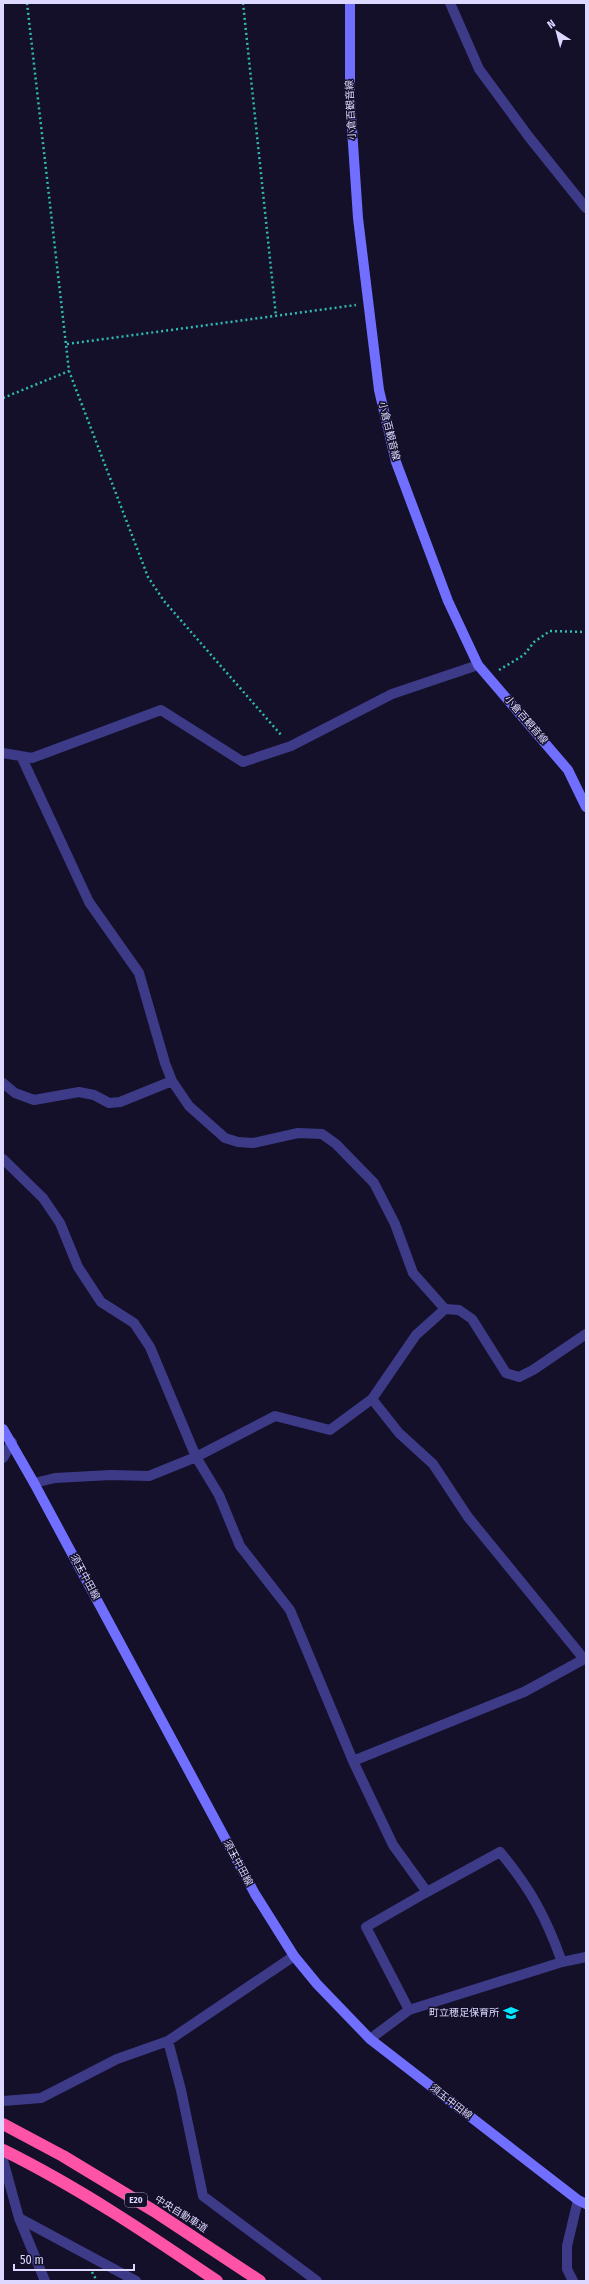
<svg xmlns="http://www.w3.org/2000/svg" width="589" height="2284" font-family="'Fira Sans Condensed','Noto Sans JP',sans-serif">
  <style>
    .lines { fill: none; stroke-linecap: round; stroke-linejoin: round }
    .path { stroke: #30bbb1; stroke-width: 2.5; stroke-dasharray: 2 3; stroke-linecap: butt }
    .minor { stroke: #3d3b88; stroke-width: 10 }
    .secondary { stroke: #716fff; stroke-width: 10 }
    .motorway { stroke: #ff53a7; stroke-width: 12 }
    .labels { text-anchor: middle; dominant-baseline: central; stroke-width: 3; stroke-linejoin: round; paint-order: stroke }
    .shield { fill: #141029; stroke: #a09cbf; stroke-width: 1 }
    .shield-label { font-size: 9px; font-weight: bold; fill: #dcd8ff }
    .street-label { font-size: 10px; fill: #dcd8ff; stroke: #141029 }
    .poi-label { font-size: 10px; fill: #dcd8ff; stroke: #141029; text-anchor: end }
  </style>
  <rect width="100%" height="100%" fill="#141029"/>
  <g class="lines">
    <path class="path" d="M27 3 69 371 148 577 164 601 282 736
      M243 3 276 316
      M67 344 356 305
      M3 398 69 371
      M499 670 524 655 534 642 550 631 586 632
      M92 2272 97 2281"/>
    <path class="minor" d="M450 3 479 69 529 137 586 208
      M3 753 32 758 161 710 243 762 291 746 392 694 478 665
      M21 756 89 902 139 973 165 1063 172 1081 189 1106 225 1138 238 1142 253 1143 298 1133 322 1134 336 1144 374 1183 395 1224 413 1273 445 1309 459 1310 472 1319 506 1373 519 1377 533 1370 586 1334
      M3 1083 15 1093 34 1100 79 1092 94 1095 109 1103 120 1102 172 1081
      M3 1159 43 1198 60 1223 78 1267 101 1302 134 1323 150 1347 196 1457 219 1495 240 1546 290 1610 353 1761 393 1845 427 1892 366 1927 409 2010
      M372 1399 399 1433 433 1464 468 1517 584 1659
      M3 1458 12 1442
      M34 1483 55 1478 111 1475 149 1476 196 1457 275 1416 330 1430 372 1399 416 1335 445 1309
      M353 1761 524 1692 586 1658
      M427 1892 500 1852C530 1888 546 1917 562 1962
      M370 2039 409 2010 562 1962 586 1957
      M168 2041 181 2090 203 2196 317 2281
      M3 2101 41 2098 117 2059 168 2041 294 1956
      M3 2160 19 2218 45 2281
      M19 2218 136 2281
      M573 2281 567 2269V2246L578 2200"/>
    <path class="secondary" d="M350 3V99L358 218 379 390 396 462 448 601 478 665 568 770 586 807
      M3 1429 34 1483 255 1894 294 1956 317 1984 370 2039 578 2200 586 2204"/>
    <path class="motorway" d="M3 2124 63 2156 154 2211 260 2281
      M3 2150C78 2187 148 2234 217 2281"/>
  </g>
  <defs>
    <g id="school-bare" transform="scale(1.2)"><path d="M0-5L7-2L0 1L-7-2ZM-4 1L0 2.5L4 1V4Q0 6-4 4Z" fill="#04e8ff" stroke="#141029" stroke-width="2.5" paint-order="stroke"/></g>
  </defs>
  <g fill-rule="evenodd">
    <use href="#school-bare" x="511" y="2013"/>
  </g>
  <g class="labels">
    <rect class="shield" x="125" y="2193" width="22" height="14" rx="3"/>
    <g class="shield-label">
      <text x="136" y="2200">E20</text>
    </g>
    <g class="street-label">
      <text transform="translate(351 110) rotate(-93)">小倉百観音線</text>
      <text transform="translate(389 431) rotate(76)">小倉百観音線</text>
      <text transform="translate(526 720) rotate(49)">小倉百観音線</text>
      <text transform="translate(85 1577) rotate(62)">須玉中田線</text>
      <text transform="translate(238 1863) rotate(62)">須玉中田線</text>
      <text transform="translate(451 2102) rotate(38)">須玉中田線</text>
      <text transform="translate(181 2214) rotate(32)">中央自動車道</text>
    </g>
    <g class="poi-label">
      <text x="499" y="2013">町立穂足保育所</text>
    </g>
  </g>
  <rect width="589" height="2284" fill="none" stroke="#dcd8ff" stroke-width="8"/>
  <g transform="translate(557 32) rotate(324)" stroke="#141029" stroke-width="3" paint-order="stroke">
  <path d="M0-3L7 15L0 10L-7 15Z" fill="#dcd8ff"/>
  <text y="-6" font-size="11" font-weight="bold" text-anchor="middle" fill="#dcd8ff">N</text>
  </g>
  <path d="M14 2264v6h120v-6" fill="none" stroke="#dcd8ff" stroke-width="2"/>
  <text x="20" y="2264" font-size="12" fill="#dcd8ff" stroke="#141029" stroke-width="3" paint-order="stroke">50 m</text>
</svg>
